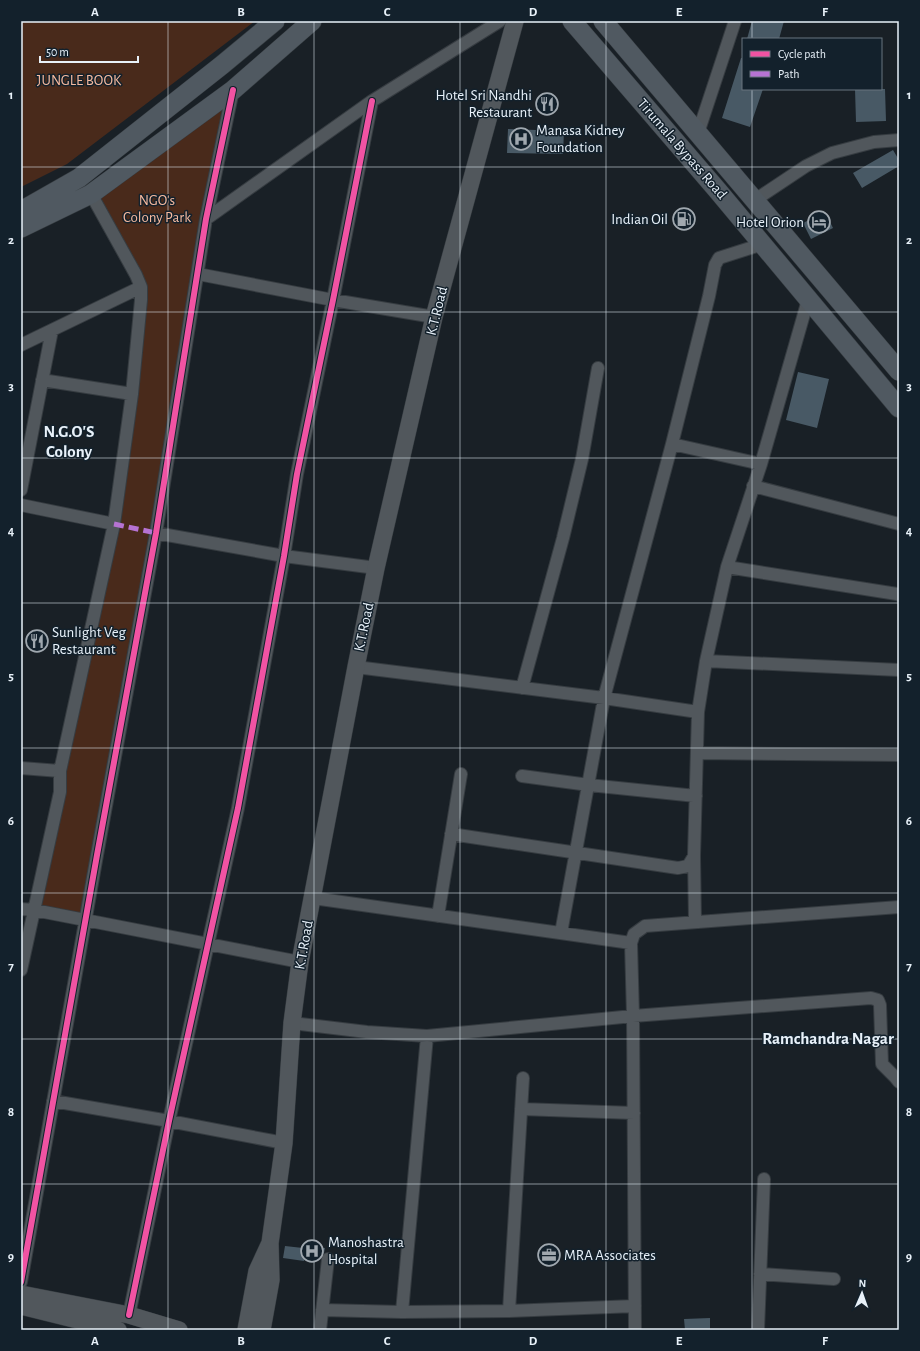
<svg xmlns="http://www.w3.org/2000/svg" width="920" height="1351" font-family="'Alegreya Sans',sans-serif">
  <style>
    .green { fill: #492a1b }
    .building { fill: #485965 }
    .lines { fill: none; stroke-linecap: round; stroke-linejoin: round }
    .street-casing { stroke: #363c41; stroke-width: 14 }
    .secondary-casing { stroke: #363c41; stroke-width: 18 }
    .primary-casing { stroke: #363c41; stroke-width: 20 }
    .street { stroke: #51575c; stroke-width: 12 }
    .secondary { stroke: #51575c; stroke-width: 17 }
    .primary { stroke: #505961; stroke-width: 19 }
    .quiet { stroke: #b673d3; stroke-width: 5; stroke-dasharray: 10 5; stroke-linecap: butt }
    .cycleway-casing { stroke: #13212c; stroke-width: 8 }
    .cycleway { stroke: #f153a3; stroke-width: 6 }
    .grid { fill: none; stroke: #e8f1f9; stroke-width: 1; stroke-opacity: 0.55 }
    .labels { text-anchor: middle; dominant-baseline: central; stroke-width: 3; stroke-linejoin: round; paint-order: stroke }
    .park-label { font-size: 15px; fill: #f7ba9f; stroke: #13212c }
    .poi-label { font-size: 15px; fill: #e8f1f9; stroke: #13212c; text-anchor: start }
    .street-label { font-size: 15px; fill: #e8f1f9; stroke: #13212c }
    .quarter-label { font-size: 17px; font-weight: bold; fill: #e8f1f9; stroke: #13212c }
    .neatline { fill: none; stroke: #e8f1f9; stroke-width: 1.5 }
    .grid-label { font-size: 13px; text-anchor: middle; font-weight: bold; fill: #e8f1f9 }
  </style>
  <rect width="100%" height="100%" fill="#192026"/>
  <path class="green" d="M21 21H255L67 164 21 187Z
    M233 90 85 920 32 910 121 514 141 287 91 194Z"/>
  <path class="building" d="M752 21H784L779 39H747Z
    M741 58H743V89H763L750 127 722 118Z
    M855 89H885L886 121 856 122Z
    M508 129 564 131 563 154 507 153Z
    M893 150 899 160V166L862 188 853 173Z
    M825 212 833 228 811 239 803 223Z
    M798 372 829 379 817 428 786 420Z
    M285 1246 303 1248 304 1246 325 1248 324 1253 320 1259 305 1257 304 1261 283 1258Z
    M710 1318V1330H685L684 1319Z"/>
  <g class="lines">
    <g class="street-casing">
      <path id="street" d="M698 133 735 21
        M755 200 806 166 832 153 874 142 899 140
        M206 219 372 101 500 21
        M198 274 333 300 434 317
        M21 345 141 287
        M42 380 132 394
        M672 444 761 464 727 567 706 661
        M761 464 808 300
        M753 486 899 524
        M21 490 52 330
        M21 505 114 524
        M156 533 284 556 376 568
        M727 567 897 594 899 595
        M356 667 604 698 698 712
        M522 688 563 538 582 459 598 368
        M697 753 899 755
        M21 768 60 771V792L21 970
        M60 771 114 524 132 394 141 300V287L136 275 91 194
        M522 776 589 785 696 796
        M451 834 678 868 688 866 694 856 698 712 706 661 899 670
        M694 856 695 922
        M313 898 631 943
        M21 909 34 910 300 962
        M438 916 461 774
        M561 933 604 698 672 444 709 296 715 265 719 258 763 244
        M292 1023 367 1032 427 1036 633 1016 871 998 878 1000 880 1005 882 1064 895 1077 899 1082
        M427 1036 402 1312 509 1311 635 1306
        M53 1101 169 1121 284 1143
        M521 1109 634 1113
        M760 1274 834 1279
        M21 1282 97 855 156 533 206 219 233 90
        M322 1310 402 1312
        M509 1311 523 1078
        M129 1315 169 1121 238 808 284 556 297 474 333 300 372 101
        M320 1330 328 1259
        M635 1330 633 1016 631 943 634 934 645 926 899 907
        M758 1330 764 1179"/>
    </g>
    <g class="secondary-casing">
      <path id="secondary" d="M21 1294 129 1315 179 1330
        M21 1306 118 1330
        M246 1330 257 1271 269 1245
        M262 1330 271 1280 270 1243 284 1143 292 1023 300 962 356 667 376 568 434 317 515 21"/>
    </g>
    <g class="primary-casing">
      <path id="primary" d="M572 21 718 191 899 408
        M603 21 899 371
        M21 211 79 178 222 65 275 21
        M21 228 91 194 233 90 312 21"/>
    </g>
    <use href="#street" class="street"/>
    <use href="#secondary" class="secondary"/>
    <use href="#primary" class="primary"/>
    <path class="quiet" d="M114 524 156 533"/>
    <g class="cycleway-casing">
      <path id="cycleway" d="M21 1282 97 855 156 533 206 219 233 90
        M129 1315 169 1121 238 808 284 556 297 474 333 300 372 101"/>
    </g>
    <use href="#cycleway" class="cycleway"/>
  </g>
  <path class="grid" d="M168 21V1330M314 21V1330M460 21V1330M606 21V1330M752 21V39M752 89V1330M21 167H899M21 312H899M21 458H899M21 603H899M21 748H899M21 893H899M21 1039H899M21 1184H899"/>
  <defs>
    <g id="restaurant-ring" transform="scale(1.15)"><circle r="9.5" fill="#13212c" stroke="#a0a8af" stroke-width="1.5"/><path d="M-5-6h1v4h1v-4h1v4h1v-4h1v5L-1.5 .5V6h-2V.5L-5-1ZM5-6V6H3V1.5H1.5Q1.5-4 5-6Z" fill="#a0a8af"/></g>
    <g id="hospital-ring" transform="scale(1.15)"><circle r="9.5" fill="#13212c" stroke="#a0a8af" stroke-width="1.5"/><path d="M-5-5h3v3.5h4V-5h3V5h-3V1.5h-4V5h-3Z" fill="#a0a8af"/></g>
    <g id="fuel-ring" transform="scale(1.15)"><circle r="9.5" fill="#13212c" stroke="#a0a8af" stroke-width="1.5"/><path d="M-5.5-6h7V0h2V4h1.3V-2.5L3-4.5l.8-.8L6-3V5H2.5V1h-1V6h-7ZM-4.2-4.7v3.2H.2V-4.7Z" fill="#a0a8af"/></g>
    <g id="hotel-ring" transform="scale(1.15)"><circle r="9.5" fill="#13212c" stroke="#a0a8af" stroke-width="1.5"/><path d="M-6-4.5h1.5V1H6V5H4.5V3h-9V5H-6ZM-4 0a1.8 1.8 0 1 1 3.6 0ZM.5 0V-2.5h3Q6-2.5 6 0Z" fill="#a0a8af"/></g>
    <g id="office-ring" transform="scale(1.15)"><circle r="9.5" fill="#13212c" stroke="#a0a8af" stroke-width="1.5"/><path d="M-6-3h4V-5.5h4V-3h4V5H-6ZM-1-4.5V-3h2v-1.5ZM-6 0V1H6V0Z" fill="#a0a8af"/></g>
  </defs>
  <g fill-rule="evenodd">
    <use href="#restaurant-ring" x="547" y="104"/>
    <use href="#hospital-ring" x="521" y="139"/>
    <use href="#fuel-ring" x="684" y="219"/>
    <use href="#hotel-ring" x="819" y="222"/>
    <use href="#restaurant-ring" x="37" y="641"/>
    <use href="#hospital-ring" x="312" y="1251"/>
    <use href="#office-ring" x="549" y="1255"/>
  </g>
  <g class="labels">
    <g class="park-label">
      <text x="79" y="80">JUNGLE BOOK</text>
      <text x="157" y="200">NGO's<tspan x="157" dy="17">Colony Park</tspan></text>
    </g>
    <g class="poi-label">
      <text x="532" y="95" text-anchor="end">Hotel Sri Nandhi<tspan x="532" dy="17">Restaurant</tspan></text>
      <text x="536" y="130">Manasa Kidney<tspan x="536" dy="17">Foundation</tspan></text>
      <text x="668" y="219" text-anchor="end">Indian Oil</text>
      <text x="804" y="222" text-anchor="end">Hotel Orion</text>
      <text x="52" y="632">Sunlight Veg<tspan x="52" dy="17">Restaurant</tspan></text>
      <text x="328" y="1242">Manoshastra<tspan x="328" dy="17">Hospital</tspan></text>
      <text x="564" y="1255">MRA Associates</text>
    </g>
    <g class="street-label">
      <text transform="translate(682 149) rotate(49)">Tirumala Bypass Road</text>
      <text transform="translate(437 311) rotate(-76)">K.T.Road</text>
      <text transform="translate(364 627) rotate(-78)">K.T.Road</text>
      <text transform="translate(304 945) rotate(-80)">K.T.Road</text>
    </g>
    <g class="quarter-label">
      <text x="69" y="431">N.G.O'S<tspan x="69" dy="20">Colony</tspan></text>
      <text x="828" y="1038">Ramchandra Nagar</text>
    </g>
  </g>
  <rect width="920" height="1351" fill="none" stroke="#13212c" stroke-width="44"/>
  <rect x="742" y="38" width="140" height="52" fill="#13212c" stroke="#68747e"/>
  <rect x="750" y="51" width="20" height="6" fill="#f153a3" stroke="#68747e"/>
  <text x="778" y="58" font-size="12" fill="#e8f1f9">Cycle path</text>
  <rect x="750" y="71" width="20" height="6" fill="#b673d3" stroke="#68747e"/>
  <text x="778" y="78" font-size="12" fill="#e8f1f9">Path</text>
  <g transform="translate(862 1293) rotate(2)" stroke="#13212c" stroke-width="3" paint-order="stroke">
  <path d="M0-3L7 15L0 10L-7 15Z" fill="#e8f1f9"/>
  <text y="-6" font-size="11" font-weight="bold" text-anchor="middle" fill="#e8f1f9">N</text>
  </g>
  <path d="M40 56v6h98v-6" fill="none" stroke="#e8f1f9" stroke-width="2"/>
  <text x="46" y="56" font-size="12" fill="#e8f1f9" stroke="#13212c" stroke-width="3" paint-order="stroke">50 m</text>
  <rect x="22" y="22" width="876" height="1307" class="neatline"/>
  <g class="grid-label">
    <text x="95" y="16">A</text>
    <text x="241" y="16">B</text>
    <text x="387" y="16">C</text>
    <text x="533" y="16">D</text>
    <text x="679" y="16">E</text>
    <text x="825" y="16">F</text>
    <text x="11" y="99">1</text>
    <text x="909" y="99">1</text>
    <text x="11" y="244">2</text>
    <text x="909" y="244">2</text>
    <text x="11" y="390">3</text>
    <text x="909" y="390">3</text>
    <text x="11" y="535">4</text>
    <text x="909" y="535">4</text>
    <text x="11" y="680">5</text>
    <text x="909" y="680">5</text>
    <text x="11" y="825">6</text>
    <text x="909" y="825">6</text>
    <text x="11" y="970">7</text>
    <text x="909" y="970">7</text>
    <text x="11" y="1116">8</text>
    <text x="909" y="1116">8</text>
    <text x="11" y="1261">9</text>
    <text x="909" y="1261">9</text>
    <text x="95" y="1345">A</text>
    <text x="241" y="1345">B</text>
    <text x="387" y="1345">C</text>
    <text x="533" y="1345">D</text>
    <text x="679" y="1345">E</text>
    <text x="825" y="1345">F</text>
  </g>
</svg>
